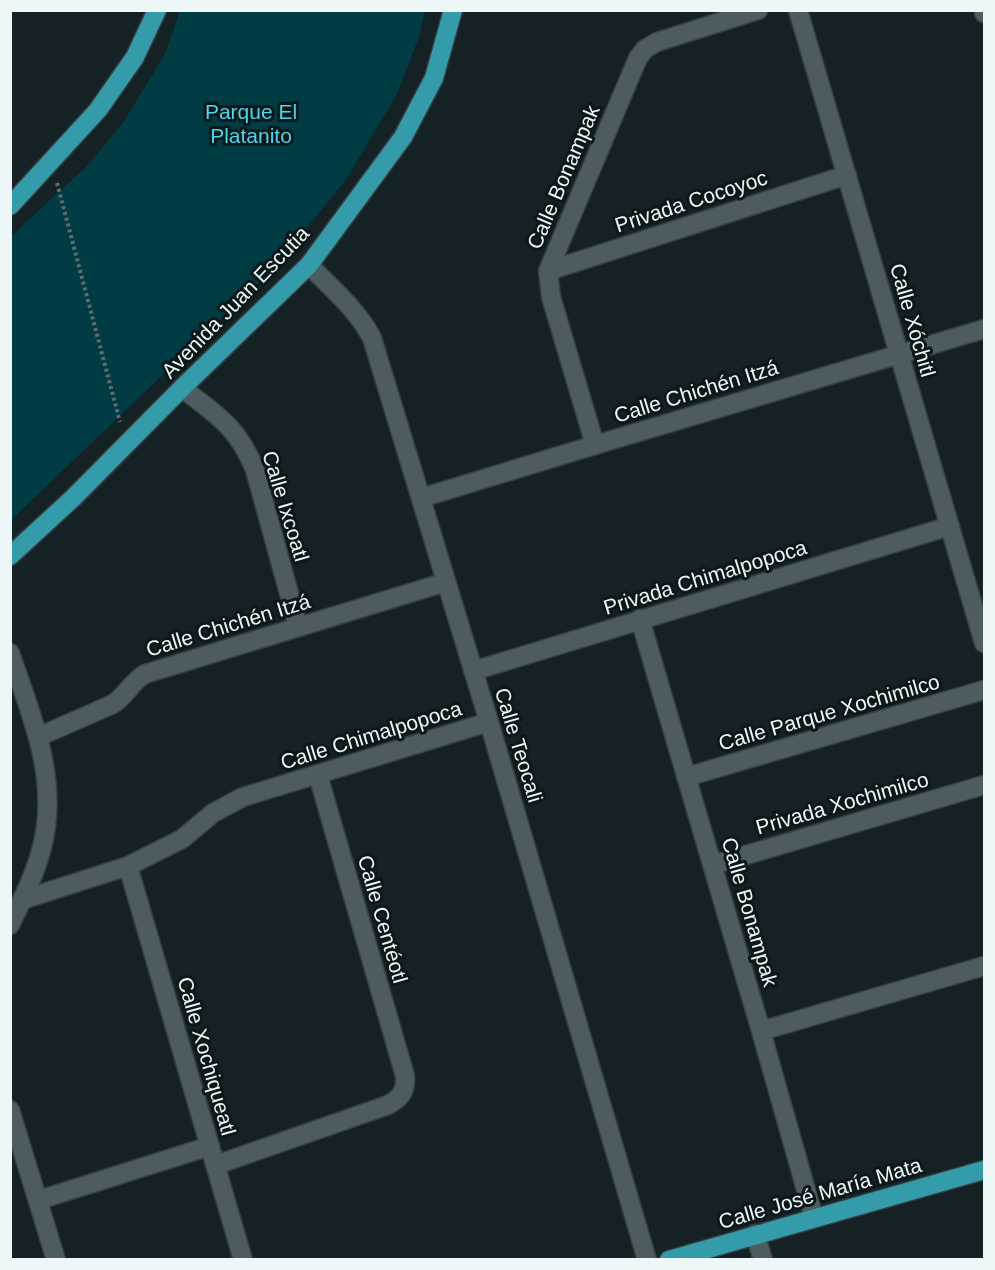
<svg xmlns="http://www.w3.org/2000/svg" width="995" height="1270" font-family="Helvetica,sans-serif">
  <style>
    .green { fill: #013c45 }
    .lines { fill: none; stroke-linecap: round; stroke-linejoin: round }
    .minor-casing { stroke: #363f41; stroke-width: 21 }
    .major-casing { stroke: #363f41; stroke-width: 21 }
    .path { stroke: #5f6c6e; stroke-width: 4; stroke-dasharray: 3 3; stroke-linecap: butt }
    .minor { stroke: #4d5c5f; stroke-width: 18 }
    .major { stroke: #349bab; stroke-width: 18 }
    .labels { text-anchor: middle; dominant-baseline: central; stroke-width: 6; stroke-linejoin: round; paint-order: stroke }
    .park-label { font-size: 21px; fill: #4ed4ec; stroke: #0b191b }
    .street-label { font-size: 21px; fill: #edf7f8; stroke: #0b191b }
  </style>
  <rect width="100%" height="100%" fill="#142225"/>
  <path class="green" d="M180 11H425L419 37 396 96 345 181 270 272 11 520V236L86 167 123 123 166 52Z"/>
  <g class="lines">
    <g class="minor-casing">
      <path id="minor" d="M798 10 984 643
        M984 10V13
        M309 265C331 288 357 309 372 338L489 722 647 1260
        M548 271 847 175
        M182 388C217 415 238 427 255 470L298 626
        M595 445 551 297 548 271 638 58 645 49 657 42 758 10
        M421 498 595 445 984 329
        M640 619 761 1031 814 1218
        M10 653C29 709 54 766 46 826 42 861 25 894 10 925
        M473 671 950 526
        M38 737 113 704C126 696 131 682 145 674L446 582
        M686 777 984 690
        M712 865 984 785
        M128 866 243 1260
        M22 900 128 866 182 839 213 813 243 797 489 722
        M761 1031 984 966
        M10 1110 56 1260
        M216 1165 388 1105C401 1098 406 1091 405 1076L318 775
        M39 1200 210 1146
        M755 1234 763 1260"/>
    </g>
    <g class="major-casing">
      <path id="major" d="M10 206 98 110 135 57 157 10
        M10 556 73 498 182 388 309 265 403 137 434 78 453 10
        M669 1260 984 1170"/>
    </g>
    <path class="path" d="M57 183 120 422"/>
    <use href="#minor" class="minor"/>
    <use href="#major" class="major"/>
  </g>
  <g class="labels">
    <g class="park-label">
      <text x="251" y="111">Parque El<tspan x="251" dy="24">Platanito</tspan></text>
    </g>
    <g class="street-label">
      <text transform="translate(563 177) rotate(-67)">Calle Bonampak</text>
      <text transform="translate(691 201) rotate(-18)">Privada Cocoyoc</text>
      <text transform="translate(235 302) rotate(-46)">Avenida Juan Escutia</text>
      <text transform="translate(913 320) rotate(74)">Calle Xóchitl</text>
      <text transform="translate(696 391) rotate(-17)">Calle Chichén Itzá</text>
      <text transform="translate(286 506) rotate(73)">Calle Ixcoatl</text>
      <text transform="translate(705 577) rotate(-17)">Privada Chimalpopoca</text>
      <text transform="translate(228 625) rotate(-17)">Calle Chichén Itzá</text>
      <text transform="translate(829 712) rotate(-16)">Calle Parque Xochimilco</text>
      <text transform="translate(371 735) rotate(-17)">Calle Chimalpopoca</text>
      <text transform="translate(519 745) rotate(73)">Calle Teocali</text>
      <text transform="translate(842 803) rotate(-16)">Privada Xochimilco</text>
      <text transform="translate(750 912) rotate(74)">Calle Bonampak</text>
      <text transform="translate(383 919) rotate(74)">Calle Centéotl</text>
      <text transform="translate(207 1056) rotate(74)">Calle Xochiqueatl</text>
      <text transform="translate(820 1193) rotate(-16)">Calle José María Mata</text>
    </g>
  </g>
  <rect width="995" height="1270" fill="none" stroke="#edf7f8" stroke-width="24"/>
</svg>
